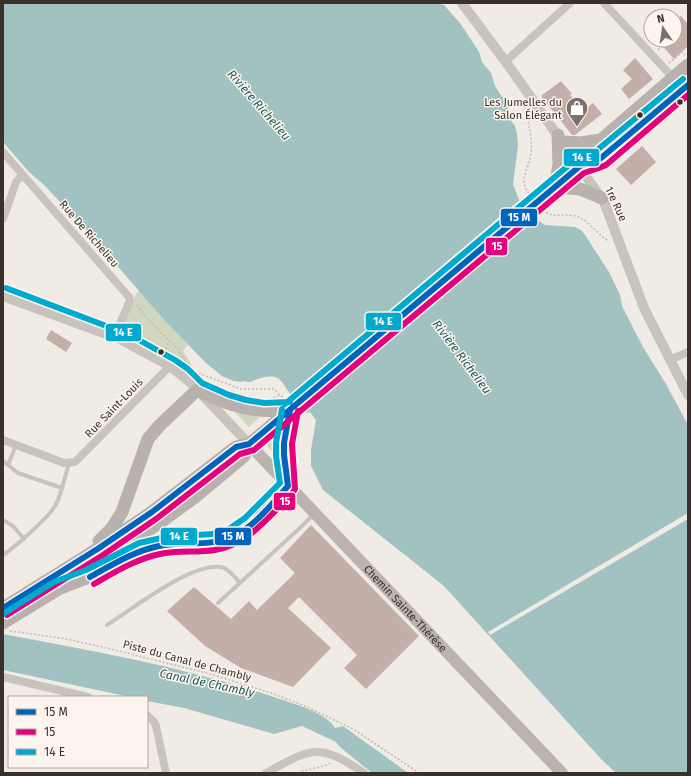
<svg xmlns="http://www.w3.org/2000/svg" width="691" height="776" font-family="'Fira Sans',sans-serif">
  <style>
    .green { fill: #d1d6bf }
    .water { fill: #a1c2c1 }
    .pier { fill: #f0ebe5 }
    .building { fill: #c3afa7 }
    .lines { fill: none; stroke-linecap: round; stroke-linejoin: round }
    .path { stroke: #c2bbb6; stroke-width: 1.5; stroke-dasharray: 2 2; stroke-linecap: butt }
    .service { stroke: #c9c3be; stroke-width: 4 }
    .minor { stroke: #c9c3be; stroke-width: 8 }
    .tertiary { stroke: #c9c3be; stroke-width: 10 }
    .secondary { stroke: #bab3ae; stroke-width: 12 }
    .primary { stroke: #b8b1ad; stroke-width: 13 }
    .primary-bridge { stroke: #b8b1ad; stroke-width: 13 }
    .bus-1-casing { stroke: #fbf5ee; stroke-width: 9 }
    .bus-2-casing { stroke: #fbf5ee; stroke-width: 9 }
    .bus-3-casing { stroke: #fbf5ee; stroke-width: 9 }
    .bus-1 { stroke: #0065bd; stroke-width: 6 }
    .bus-2 { stroke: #e5007d; stroke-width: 6 }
    .bus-3 { stroke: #00a9ce; stroke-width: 6 }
    .bus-dot { fill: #3b302b; stroke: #fbf5ee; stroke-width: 1.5 }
    .labels { text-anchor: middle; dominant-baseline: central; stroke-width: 3; stroke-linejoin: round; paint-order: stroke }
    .poi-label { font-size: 11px; fill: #3b302b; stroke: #fbf5ee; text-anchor: end }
    .street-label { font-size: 11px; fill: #3b302b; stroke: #fbf5ee }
    .water-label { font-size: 12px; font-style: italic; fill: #1f5a5e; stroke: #fbf5ee }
    .line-badge { stroke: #fbf5ee; stroke-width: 1.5 }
    .badge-label { font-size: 11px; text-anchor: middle; font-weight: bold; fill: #fff }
  </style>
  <rect width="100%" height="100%" fill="#f0ebe5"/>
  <path class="green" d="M139 290 166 322 188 345 183 351 193 367 191 372 165 355 123 333 122 327 134 301V297Z
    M233 410 260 417 249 427Z
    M280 432V460L266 445Z"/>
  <path class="water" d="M3 3H436L444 5 460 23 479 52 482 62 491 73 495 86 502 97 508 102 509 107 507 109 509 118 515 126 517 134 518 146 513 184 519 200 534 217 545 225 575 227 581 230 585 235 609 272 620 295 622 306 643 347 666 384 688 425V773H616L602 760 444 586 323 490 311 466V450L316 420 310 412 306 413C300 407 295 401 290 394 281 381 280 373 261 378 254 379 252 384 244 381L241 382 234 381 222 376 206 363 166 322 80 223 44 185 29 172 3 142Z
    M3 634C95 651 188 668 277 698 294 704 326 712 335 728L343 726 408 773H372L340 747 336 742 302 726 274 734 184 708 147 701V697H130L3 670Z"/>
  <path class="pier" d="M521 199 535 215 302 412 287 393 289 395Z
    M688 513V519L490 635 488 632Z"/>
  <path class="building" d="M681 16 688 24V46L674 59 657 40H675V21Z
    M635 58 653 79 629 99 621 89 632 79 623 70Z
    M561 81 572 94 570 95 584 110 593 103 602 114 575 135H572L541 96Z
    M642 146 656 162 631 185 616 169Z
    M51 330 72 343 66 352 46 339Z
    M311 525 419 636 366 689 344 668 357 655 299 597 288 608 331 648 293 687 241 668 205 646 167 611 194 587 231 619 249 601 257 610 295 573 280 558Z"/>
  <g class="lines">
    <path class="path" d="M652 44 657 40
      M658 50 662 46
      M669 63 682 52 685 55
      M526 106C527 122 533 137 531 153 529 171 517 179 530 195
      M543 210C552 219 564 213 576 216 590 221 597 234 608 241
      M137 305 150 322 178 349 188 367 206 382
      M165 353 166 347 170 341
      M195 372 241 389H274L285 400
      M271 400V399L280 395
      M10 631 61 638 107 648 214 675 271 693 305 706 353 729 419 773
      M298 773C308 768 320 769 330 763"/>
    <path class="service" d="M16 445 8 465 18 473 62 488 69 463
      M3 461 8 465
      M3 520 13 526 24 539
      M3 555C14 548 22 540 32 531 48 515 56 511 62 488
      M218 603 302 526 314 514
      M107 625C131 610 197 558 224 568 230 571 236 578 240 583"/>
    <path class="minor" d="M604 3 688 94
      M506 61 570 3
      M3 152 129 297 130 301 114 337
      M3 219 16 182 22 175
      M670 360 688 352
      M3 440 64 463 75 462 170 366
      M3 677 88 697
      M147 715 154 722 156 726 166 773
      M266 773C312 748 318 742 364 773"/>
    <path class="tertiary" d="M462 3 511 69 604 202 644 308 688 395
      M3 296 120 339 170 366 192 384 249 444"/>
    <path class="secondary" id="s1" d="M249 444 562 773"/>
    <path class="primary" d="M562 142 581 143 600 140
      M580 166 586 153 688 65
      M555 187 559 164 558 135
      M555 187 580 189 602 198
      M544 196 580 166 596 161 614 148 688 85
      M99 541 112 528 122 512 148 439 159 426 197 390C231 406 252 413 290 410
      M95 565 162 521 195 497 244 456 249 444
      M58 589 89 577 128 557 147 550 167 545 213 542 233 536 250 524 288 486 284 455V443L290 410
      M3 608 99 548 152 512 236 447 249 444 290 410
      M3 623 65 585"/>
    <path class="primary-bridge" d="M290 410 544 196"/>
    <g class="bus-1-casing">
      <path id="bus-1" d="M90 577C112 565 134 551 159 546 183 541 209 547 232 537 254 527 272 504 288 486L284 455V443L290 410
        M3 608 99 548 152 512 236 447 249 444 580 166 596 161 601 158 688 85"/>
    </g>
    <g class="bus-2-casing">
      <path id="bus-2" d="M94 584C115 572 136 559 160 554 178 550 197 553 215 550 242 546 261 526 279 507 285 501 291 496 295 489L292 444 298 411
        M7 615 103 555 156 519 240 454 254 450 584 173 599 168 606 165 688 95"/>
    </g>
    <g class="bus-3-casing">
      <path id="bus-3" d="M6 288 130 335 175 360 188 369 202 383 229 395 246 400 264 403 290 402
        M285 404 575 160 596 151 683 79
        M3 614 54 582 86 570 139 543 166 537 212 534 229 529 245 518 280 483 276 456V443L282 409"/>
    </g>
    <use href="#bus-1" class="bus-1"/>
    <use href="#bus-2" class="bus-2"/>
    <use href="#bus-3" class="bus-3"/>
  </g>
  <defs>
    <g id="shop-pin" transform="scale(1.15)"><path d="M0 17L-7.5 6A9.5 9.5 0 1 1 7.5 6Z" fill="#7a716c" stroke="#fbf5ee"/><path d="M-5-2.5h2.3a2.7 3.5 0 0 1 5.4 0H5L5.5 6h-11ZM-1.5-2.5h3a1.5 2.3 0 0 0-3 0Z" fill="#fff"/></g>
  </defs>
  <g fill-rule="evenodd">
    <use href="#shop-pin" x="577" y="108"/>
  </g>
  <g class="bus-dot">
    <circle cx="680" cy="102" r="3.5"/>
    <circle cx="640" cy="115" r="3.5"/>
    <circle cx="161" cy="352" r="3.5"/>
  </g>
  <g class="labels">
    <g class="poi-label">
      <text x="562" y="102">Les Jumelles du<tspan x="562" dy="13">Salon Élégant</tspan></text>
    </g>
    <g class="street-label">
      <text transform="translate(616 204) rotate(65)">1re Rue</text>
      <text transform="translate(89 234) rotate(49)">Rue De Richelieu</text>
      <text transform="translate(114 408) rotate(-46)">Rue Saint-Louis</text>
      <text stroke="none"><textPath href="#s1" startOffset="227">Chemin Sainte-Thérèse</textPath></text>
      <text transform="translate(187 661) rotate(15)">Piste du Canal de Chambly</text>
    </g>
    <g class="water-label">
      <text transform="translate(259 105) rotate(49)">Rivière Richelieu</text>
      <text transform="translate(462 357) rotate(53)">Rivière Richelieu</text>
      <text transform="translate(207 683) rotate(12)">Canal de Chambly</text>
    </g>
  </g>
  <g class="line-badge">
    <rect x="563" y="148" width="37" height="19" rx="4" fill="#00a9ce"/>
    <rect x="500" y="208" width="38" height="19" rx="4" fill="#0065bd"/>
    <rect x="485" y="237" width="23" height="19" rx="4" fill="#e5007d"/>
    <rect x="365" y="312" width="37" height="19" rx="4" fill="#00a9ce"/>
    <rect x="105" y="323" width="37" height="19" rx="4" fill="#00a9ce"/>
    <rect x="273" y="492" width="23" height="19" rx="4" fill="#e5007d"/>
    <rect x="160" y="527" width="38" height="19" rx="4" fill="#00a9ce"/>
    <rect x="214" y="527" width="38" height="19" rx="4" fill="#0065bd"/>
  </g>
  <g class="badge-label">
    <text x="582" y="161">14 E</text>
    <text x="519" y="221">15 M</text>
    <text x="497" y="250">15</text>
    <text x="383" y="325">14 E</text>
    <text x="123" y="336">14 E</text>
    <text x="285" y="505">15</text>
    <text x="179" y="540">14 E</text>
    <text x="233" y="540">15 M</text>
  </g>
  <rect width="691" height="776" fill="none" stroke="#3b302b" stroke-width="8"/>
  <rect x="8" y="696" width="140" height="72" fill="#fbf5ee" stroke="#aea6a0"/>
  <rect x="16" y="709" width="20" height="6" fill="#0065bd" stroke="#aea6a0"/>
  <text x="44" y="716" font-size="12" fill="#3b302b">15 M</text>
  <rect x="16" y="729" width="20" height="6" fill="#e5007d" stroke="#aea6a0"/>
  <text x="44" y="736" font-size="12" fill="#3b302b">15</text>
  <rect x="16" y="749" width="20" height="6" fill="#00a9ce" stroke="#aea6a0"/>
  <text x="44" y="756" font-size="12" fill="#3b302b">14 E</text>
  <g transform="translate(663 28) rotate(347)"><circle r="19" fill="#fbf5ee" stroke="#aea6a0"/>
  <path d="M0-3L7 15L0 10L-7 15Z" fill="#7a716c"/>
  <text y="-6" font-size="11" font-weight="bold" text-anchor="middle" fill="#3b302b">N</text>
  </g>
</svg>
